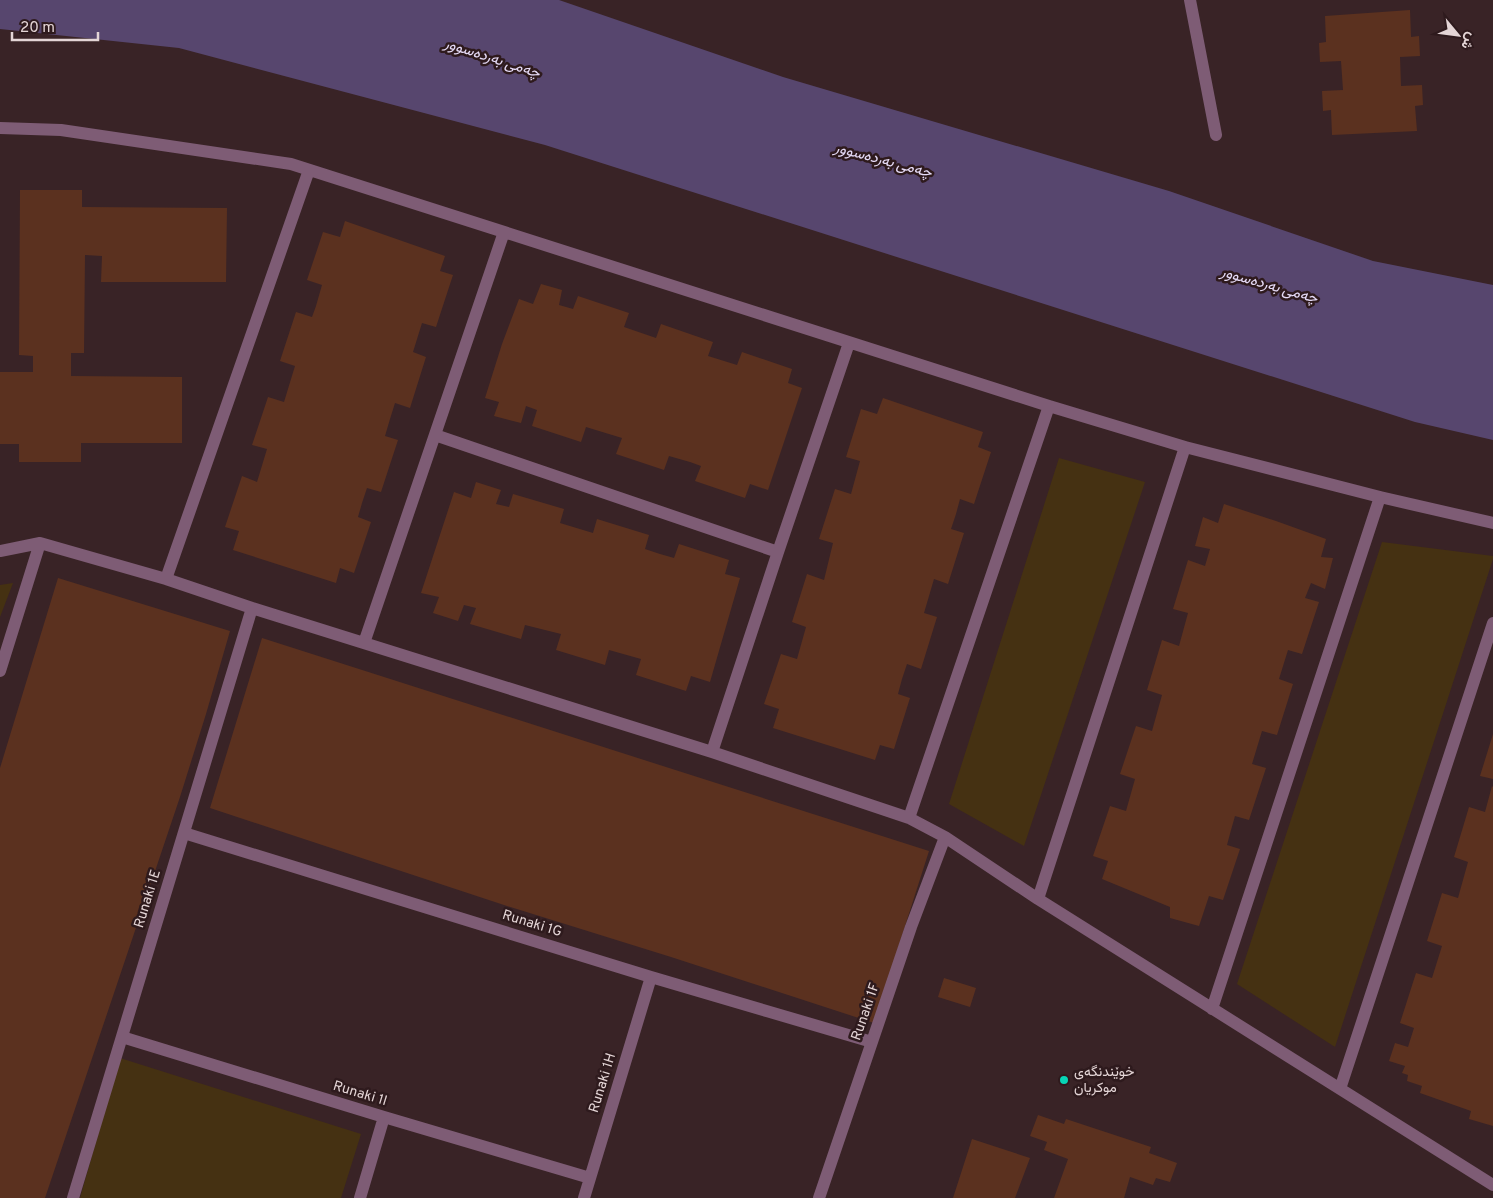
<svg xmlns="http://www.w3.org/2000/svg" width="1493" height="1198" font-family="Overpass,Vazirmatn,sans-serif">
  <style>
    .green { fill: #453112 }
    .water { fill: #57466e }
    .building { fill: #5b311f }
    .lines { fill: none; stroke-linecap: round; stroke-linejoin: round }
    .minor { stroke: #7e5c75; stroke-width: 12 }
    .poi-dot { fill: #07d5b6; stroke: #2e1a1d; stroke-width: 2 }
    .labels { text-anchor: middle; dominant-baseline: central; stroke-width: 5; stroke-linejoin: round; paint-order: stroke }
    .street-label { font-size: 14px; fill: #e4d5d6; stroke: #2e1a1d }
    .poi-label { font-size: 14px; fill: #e4d5d6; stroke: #2e1a1d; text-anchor: start }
    .water-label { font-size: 15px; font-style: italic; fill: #e5daf6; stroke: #2e1a1d }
  </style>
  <rect width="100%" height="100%" fill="#392326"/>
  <path class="green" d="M1059 458 1145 482 1024 846 949 804Z
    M1382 542 1493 556V559L1335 1047 1237 984Z
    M13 583 0 617V585Z
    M120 1058 361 1134 341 1198H80Z"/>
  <path class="water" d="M0 0H559L783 77 1169 191 1373 261 1493 285V440L1415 422 545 145 179 48 0 29Z"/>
  <path class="building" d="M1410 10 1411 37 1419 36 1420 56 1400 57 1401 86 1422 85 1423 105 1415 106 1417 131 1332 135 1331 110 1323 111 1322 91 1343 90 1341 61 1320 62 1319 43 1326 42 1325 16Z
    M20 190H82V207L227 208 226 282H101L102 256 85 255 84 353H71V376L182 377V443H81V462H19V444H0V372H33V356L19 355Z
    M345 221 445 256 440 271 453 275 436 327 422 323 413 352 426 357 410 408 395 403 390 419 385 436 398 440 381 492 367 488 362 503 358 517 371 522 354 573 340 568 336 583 233 550 239 531 225 527 242 476 257 482 267 449 252 445 268 397 284 402 295 366 280 361 296 312 312 317 316 306 322 285 307 280 323 232 340 237Z
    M541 284 562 290 559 305 573 309 578 296 629 313 624 327 656 338 661 324 713 342 708 356 737 365 742 352 792 369 788 383 802 388 768 490 750 484 745 498 695 481 701 466 690 462 669 456 664 470 616 454 622 438 586 427 581 442 532 426 537 410 526 406 521 423 494 416 499 402 485 398 502 344 519 299 533 304Z
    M883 398 983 432 978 447 991 452 974 504 960 499 956 514 951 529 964 533 948 584 934 579 924 613 937 617 921 669 907 664 902 679 898 694 910 698 894 749 880 745 875 760 773 728 779 709 764 704 781 654 797 659 806 627 792 622 807 574 824 580 833 543 819 539 835 489 851 494 860 461 846 457 861 409 877 414Z
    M476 482 501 490 496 504 509 507 513 494 564 509 560 523 593 533 597 519 649 535 645 549 660 554 674 558 679 544 729 560 725 574 740 578 710 682 691 676 686 691 636 675 641 659 609 650 605 665 556 650 561 634 525 625 521 639 470 624 476 608 464 605 458 621 433 613 439 597 421 593 454 492 471 498Z
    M1224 504 1276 521 1326 539 1321 557 1333 558 1325 589 1311 583 1305 598 1319 602 1302 654 1288 650 1279 679 1293 684 1277 735 1262 731 1252 764 1266 768 1249 820 1235 816 1231 830 1227 845 1240 849 1223 900 1209 896 1199 926 1170 918V907L1102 879 1108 861 1093 856 1110 806 1126 811 1135 779 1120 774 1136 726 1152 731 1162 695 1147 690 1162 640 1179 646 1188 613 1173 609 1188 560 1205 566 1210 549 1195 546 1203 517 1218 523Z
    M58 578 230 631 206 714 180 797 45 1198H0V768Z
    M262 638 929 851 874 1023 671 957 507 906 210 808Z
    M1493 734V779L1480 776Z
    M1492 786 1493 787V1126L1469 1119 1471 1111 1420 1093 1422 1086 1407 1081 1408 1075 1402 1073 1405 1066 1389 1061 1395 1043 1408 1047 1414 1028 1400 1023 1416 973 1432 978 1442 946 1427 941 1442 893 1458 898 1468 862 1454 857 1469 807 1485 812Z
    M944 978 976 988 970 1007 938 997Z
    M1038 1115 1064 1124 1066 1119 1151 1147 1149 1153 1177 1163 1170 1182 1156 1178 1153 1185 1130 1177 1124 1198H1054L1068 1159 1044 1150 1047 1142 1030 1136Z
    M972 1139 1030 1158 1015 1198H953Z"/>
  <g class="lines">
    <path class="minor" d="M1190 0 1216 135
      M0 128 61 130 291 164 1049 406 1185 447 1380 497 1493 523
      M435 435 778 552
      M0 551 40 543 166 579 252 608 712 752 909 818 945 837 1038 899 1493 1185
      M166 579 309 170
      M364 643 504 232
      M0 671 40 543
      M712 752 778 552 849 343
      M909 818 1049 406
      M184 833 651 977 872 1042
      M1038 899 1185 447
      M1212 1009 1380 497
      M122 1037 384 1117 590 1178
      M1340 1089 1493 623
      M73 1198 252 608
      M360 1198 384 1117
      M584 1198 651 977
      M819 1198 911 927 945 837"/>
  </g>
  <circle class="poi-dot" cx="1064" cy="1080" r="5"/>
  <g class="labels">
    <g class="street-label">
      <text transform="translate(148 899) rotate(-73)">Runaki 1E</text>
      <text transform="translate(532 924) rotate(17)">Runaki 1G</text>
      <text transform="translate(866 1012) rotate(-71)">Runaki 1F</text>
      <text transform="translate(603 1083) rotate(-73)">Runaki 1H</text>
      <text transform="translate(360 1094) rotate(17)">Runaki 1I</text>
    </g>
    <g class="poi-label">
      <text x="1074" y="1072">خوێندنگەی<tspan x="1074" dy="16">موکریان</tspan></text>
    </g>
    <g class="water-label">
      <text transform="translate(492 59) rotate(18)">چەمی بەردەسوور</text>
      <text transform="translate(883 161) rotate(15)">چەمی بەردەسوور</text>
      <text transform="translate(1269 286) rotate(16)">چەمی بەردەسوور</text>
    </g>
  </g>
  <g transform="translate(1458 35) rotate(119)" stroke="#2e1a1d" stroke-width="4" paint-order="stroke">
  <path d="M0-4L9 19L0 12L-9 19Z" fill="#e4d5d6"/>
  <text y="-8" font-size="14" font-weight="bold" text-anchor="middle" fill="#e4d5d6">ش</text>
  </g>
  <path d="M12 32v8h86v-8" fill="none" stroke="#e4d5d6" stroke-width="2.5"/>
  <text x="20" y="32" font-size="15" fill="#e4d5d6" stroke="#2e1a1d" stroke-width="4" paint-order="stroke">20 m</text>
</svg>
